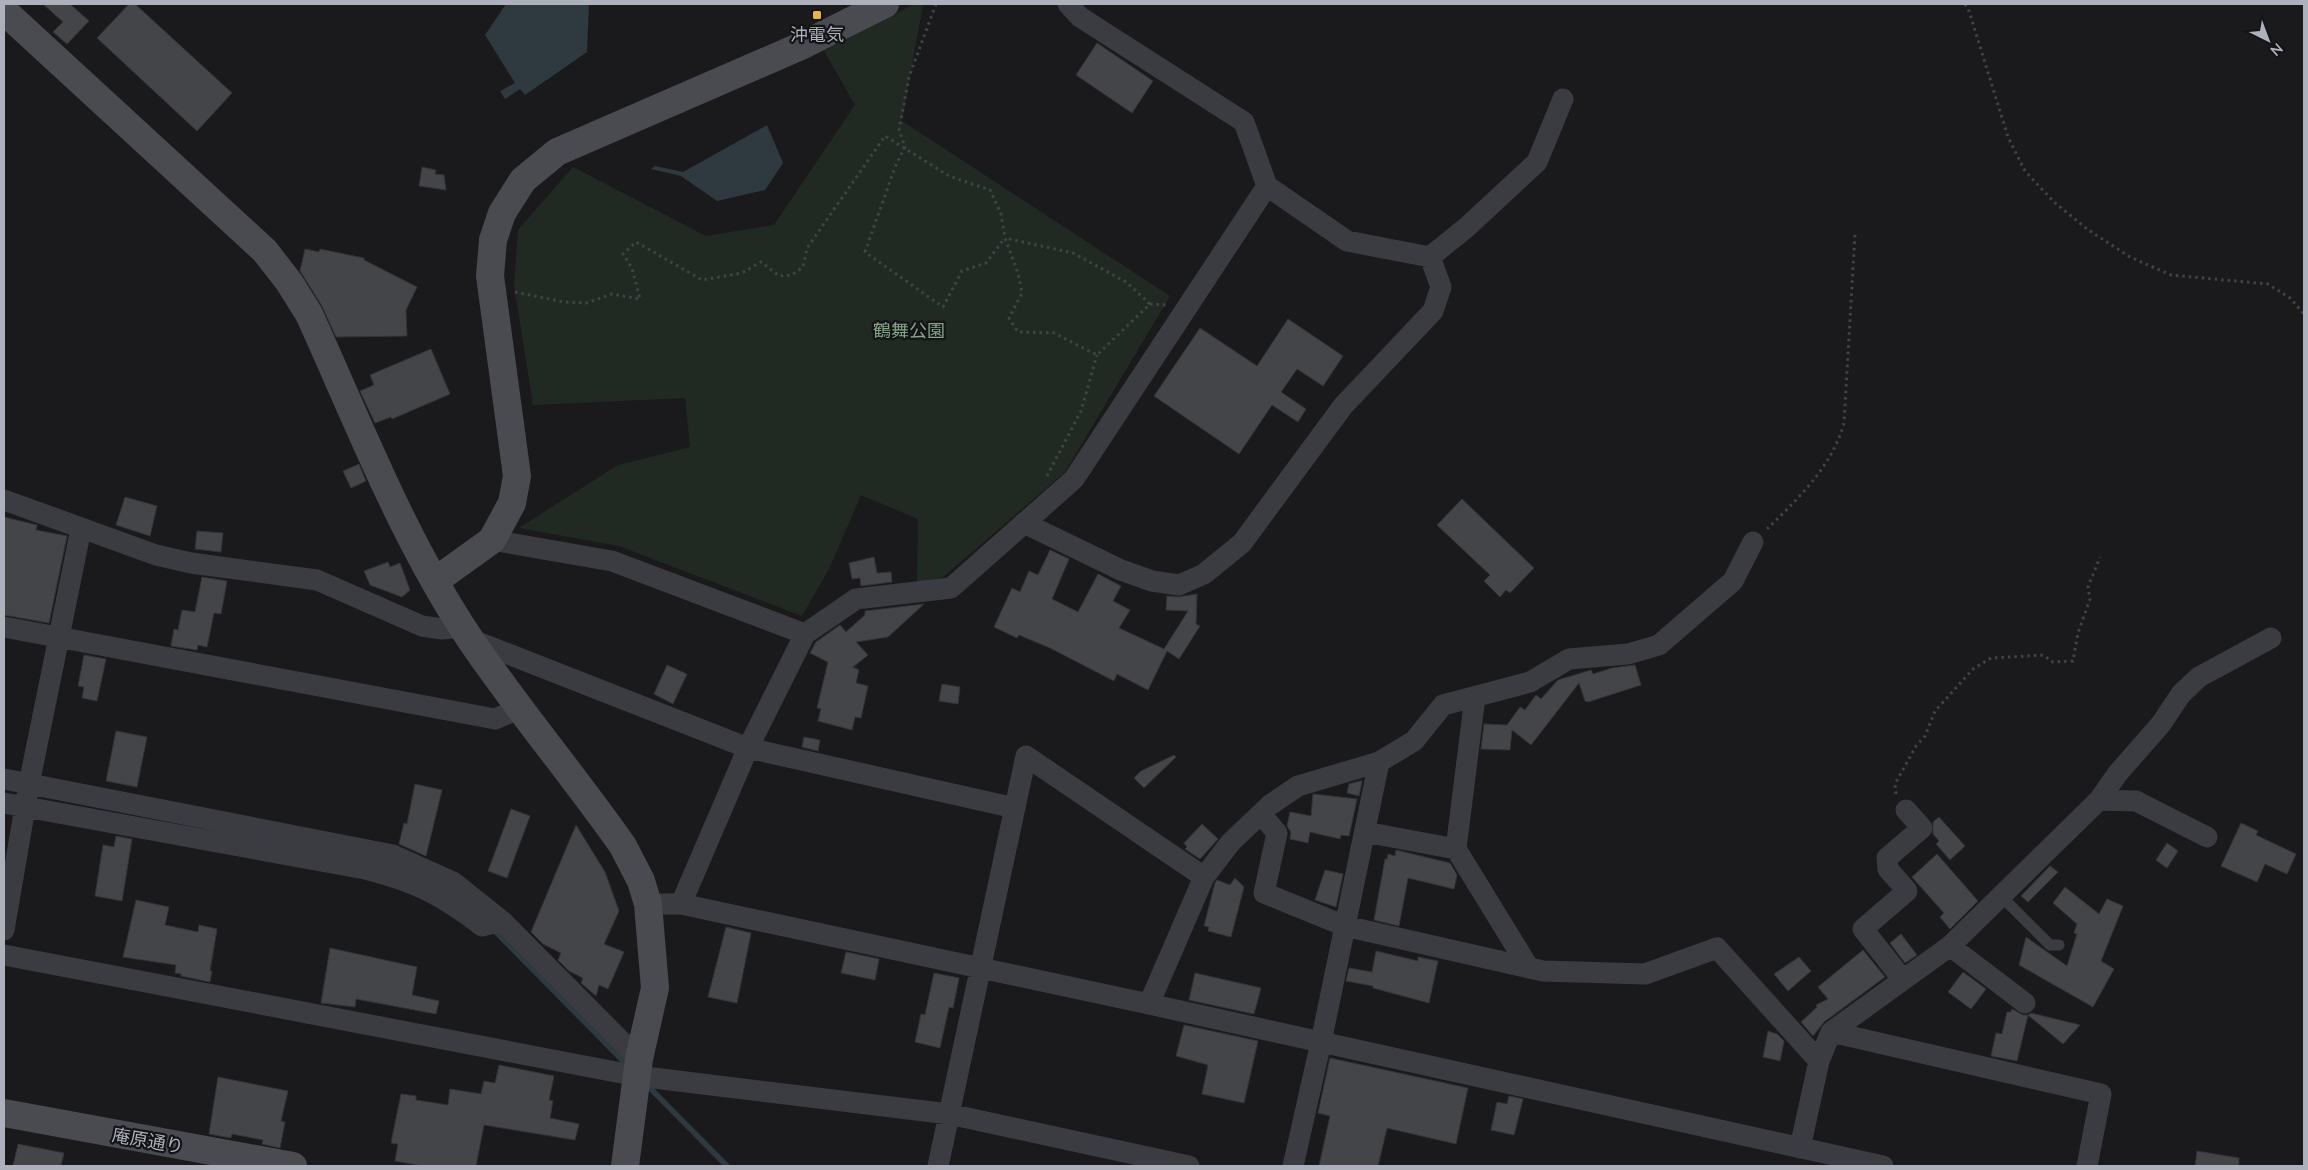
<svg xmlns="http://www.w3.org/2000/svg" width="2308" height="1170" font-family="Lato,'Noto Sans JP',sans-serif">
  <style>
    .green { fill: #212a22 }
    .water { fill: #2f3940 }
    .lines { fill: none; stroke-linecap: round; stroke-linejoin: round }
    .stream { stroke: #2f3940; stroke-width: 5.5 }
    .building { fill: #444549; stroke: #343438 }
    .path { stroke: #414348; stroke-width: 3; stroke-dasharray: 2.5 4; stroke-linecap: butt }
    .lane { stroke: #3b3c41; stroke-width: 11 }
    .street { stroke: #3b3c41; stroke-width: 21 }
    .secondary { stroke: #494b51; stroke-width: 28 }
    .poi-dot { fill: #f0b43d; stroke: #141417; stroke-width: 2 }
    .labels { text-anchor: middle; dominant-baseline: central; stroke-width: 4.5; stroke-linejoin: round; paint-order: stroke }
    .poi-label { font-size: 18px; fill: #acb1bb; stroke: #141417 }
    .park-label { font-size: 18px; fill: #84a686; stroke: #141417 }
    .street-label { font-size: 18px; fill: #acb1bb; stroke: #141417 }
  </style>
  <rect width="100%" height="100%" fill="#1a1a1c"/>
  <path class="green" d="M914 4H923L902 121 1170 296 1065 472 943 577 917 586 918 519 861 495 830 567 802 616 619 546 519 528 618 465 690 447 685 398 533 405 514 285 518 230 573 167 706 236 774 225 855 105 824 51Z"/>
  <path class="water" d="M506 4H589L587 52 525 95 520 89 505 99 500 91 515 83 485 35Z
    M767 125 783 163 765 190 717 201 681 176 651 169 655 166 683 172Z"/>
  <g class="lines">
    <path class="stream" d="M493 929 629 1067
      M646 1084 727 1166"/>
  </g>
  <path class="building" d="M43 4H70L89 21 67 44 53 32 63 22Z
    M129 4H135L232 93 197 131 97 38Z
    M1097 43 1153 81 1132 113 1076 75Z
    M422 167 436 170 435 174 444 175 446 190 419 186Z
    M305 249 319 252 320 249 364 258V260L417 287 406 310 407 336 336 337 322 306 300 271Z
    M1288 319 1343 356 1323 386 1297 369 1281 392 1306 409 1298 422 1272 405 1239 454 1154 396 1200 328 1257 366Z
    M431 349 450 394 392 419 391 417 375 423 360 391 374 385 370 375Z
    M359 464 366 481 351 488 343 471Z
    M125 497 157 506 150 536 116 525Z
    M1462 499 1534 568 1510 593 1506 590 1500 597 1484 581 1490 575 1437 525Z
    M4 517 37 525 36 530 67 536 49 623 4 615Z
    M197 531 223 533 221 552 195 549Z
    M1050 550 1069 559 1052 599 1078 612 1098 574 1121 586 1113 601 1130 610 1119 628 1164 649 1188 611 1166 610 1167 596 1178 597 1197 594 1196 624 1200 626 1179 659 1167 651 1148 690 1117 674 1114 681 1050 648 1019 635 1017 638 994 627 1012 588 1020 592 1029 571 1038 575Z
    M874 557 877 573 891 572 892 582 861 586 860 578 852 579 849 563Z
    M388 562 390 567 400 563 410 590 402 597 370 585 364 571Z
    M202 577 227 581 221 614 214 613 207 647 198 645 197 650 171 646 174 629 178 630 182 610 195 612Z
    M924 604 888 637 856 642 868 655 853 667 859 670 856 683 868 686 861 718 855 717 852 730 818 721 821 709 817 708 828 662 810 653 816 642 840 625 846 632 865 615V611Z
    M84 655 106 659 97 701 82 698 84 687 78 686Z
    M667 665 687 674 673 704 654 694Z
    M1635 665 1641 685 1588 702 1585 701 1579 683 1531 745 1512 730 1510 750 1481 749 1484 724 1507 725 1520 707 1525 710 1536 695 1541 699 1558 680 1591 670 1593 674 1612 668Z
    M942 684 960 687 958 704 939 701Z
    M116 731 147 737 137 787 106 781Z
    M804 737 820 740 818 751 802 747Z
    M1174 755 1176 757 1144 788 1134 778 1141 771Z
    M1360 781H1362L1359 796 1347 793 1349 784Z
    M415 784 442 790 426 856 399 844 404 823 407 824Z
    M1313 794 1357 799 1349 836 1341 835 1340 839 1310 832 1308 843 1290 839 1291 832 1287 826 1290 812 1311 816Z
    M511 809 530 816 507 878 488 871Z
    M1939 817 1965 846 1950 860 1936 844 1939 841 1933 834V822Z
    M2241 823 2258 831 2256 835 2296 854 2287 874 2265 864 2257 882 2221 866Z
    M1202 824 1218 839 1200 859 1185 849 1187 847 1184 843Z
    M576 825 605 872 619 911 604 944 624 952 608 989 599 985 596 996 581 983 583 978 569 971 558 960 561 953 543 944 531 932Z
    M116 836 132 839 122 901 95 896 103 845 114 847Z
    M2167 843 2178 851 2167 868 2156 860Z
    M1396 850 1450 863 1457 875 1454 889 1408 878 1399 926 1374 920 1385 859H1387L1388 854 1395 856Z
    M1937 854 1978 901 1950 929 1940 917 1944 913 1912 877Z
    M2050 866 2058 872 2028 902 2021 896Z
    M1325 870 1343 874 1336 907 1315 900Z
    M1235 878 1244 887 1231 937 1208 931 1209 927 1204 926 1215 883 1217 880 1230 885Z
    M2065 887 2099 914 2107 899 2123 906 2101 961 2114 969 2093 1007 2019 965 2026 937 2067 966 2077 934 2074 933 2077 924 2053 903Z
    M136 900 169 907 165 925 198 932 199 925 217 929 210 971H212L210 982 181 976V974L175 973 176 965 123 957Z
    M726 927 751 933 737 1003 708 997Z
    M1901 934 1917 955 1905 963 1890 943Z
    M330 948 417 967 412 995 439 1001 436 1014 356 999 355 1007 321 1003Z
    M1863 950 1885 977 1824 1022 1813 1036 1801 1022 1817 1007 1816 1005 1828 999 1818 987Z
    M1376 951 1418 961V957L1438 961 1429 1003 1373 988V986L1346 981 1349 968 1372 972Z
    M846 952 879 959 875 980 841 973Z
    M1799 957 1811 971 1788 991 1774 974Z
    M1963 972 1986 989 1971 1009 1948 992Z
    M934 973 959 978 953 1008 949 1007 940 1048 915 1042 921 1014 925 1015Z
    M1195 973 1261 988 1254 1014 1189 1000Z
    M2012 1009 2023 1015H2028L2017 1061 1991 1056 1996 1033 2002 1034 2007 1012H2011Z
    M2031 1013 2080 1025 2063 1044 2028 1015Z
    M1184 1025 1258 1041 1244 1103 1202 1094 1208 1065 1176 1056Z
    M1768 1031 1777 1034 1784 1041 1780 1061 1763 1057Z
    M1330 1058 1468 1088 1456 1144 1387 1128 1378 1166H1319L1330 1116 1318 1113Z
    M499 1065 554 1076 549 1100 553 1101 550 1118 579 1124 575 1140 484 1125 476 1166H423L395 1161 398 1144 391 1143 401 1094 416 1096V1100L448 1105 450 1089 481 1094 484 1081 495 1083Z
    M218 1077 288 1091 281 1121 285 1122 280 1148 262 1144 263 1140 232 1134 231 1138 209 1134Z
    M1509 1096 1523 1099 1514 1135 1491 1130 1497 1102 1507 1104Z
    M18 1144 64 1153 61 1166H13Z
    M2197 1151 2239 1158V1166H2195Z"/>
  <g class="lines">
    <path class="path" d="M936 4 909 77 899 130 905 147 895 167 865 252 943 307 962 271 986 263 1004 239
      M1965 4 1969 11 2008 137 2025 171 2054 202 2087 229 2130 257 2171 275 2268 284 2290 298 2304 314
      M515 292 564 302 586 303 612 294 640 299 632 268 623 254 636 242 702 280 742 273 761 262 779 276 792 275 803 267 807 248 885 136 949 176 990 190 1001 214 1005 238 1018 273 1022 293 1009 318 1018 332 1054 333 1097 355 1150 304 1126 282 1073 253 1005 238
      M1150 304 1166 305
      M1047 476 1081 411 1097 355
      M1767 529C1797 500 1833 465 1844 423L1855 234
      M1896 794 1895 784 1916 746 1925 736 1935 711 1973 669 1991 658 2043 655 2053 662 2073 661 2078 633 2090 599 2088 587 2100 557"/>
    <path class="lane" d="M2002 897 2050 945H2059"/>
    <path class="street" d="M1267 186 1347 241 1430 257
      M4 500 156 555 191 563 317 580 422 626 442 629 463 627
      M1024 523 1121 570 1152 581 1179 585 1204 574 1242 543 1343 406 1433 311 1441 287 1430 257 1467 227 1537 162 1563 99
      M492 540 612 561 805 634
      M4 627 495 719 521 708
      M470 639 748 748 1015 808
      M1475 697 1456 849 1529 968
      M4 779 393 855 453 882 502 921 639 1059
      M2099 800 2136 801 2207 837
      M4 803 365 869C414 881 442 895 482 926L502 921
      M1261 814 1277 833 1264 893 1345 926 1543 971 1645 974 1717 948 1819 1061
      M1365 832 1456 849
      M648 904H681L1149 1004 1883 1166
      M681 904 748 748 805 634 856 599 951 588 1074 479 1267 186 1244 122 1080 17 1068 4
      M4 930 29 784 81 529
      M1950 946 2099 800 2118 773 2161 724 2181 694 2199 677 2271 638
      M4 955 637 1076 949 1114 1189 1166
      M1903 980 1863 929 1907 891 1888 869 1887 858 1922 828 1906 810
      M1149 1004 1204 877 1231 842 1270 805 1298 786 1379 762 1414 741 1443 705 1530 682 1569 659 1628 654 1659 645 1733 581 1753 542
      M1831 1032 2101 1094 2087 1166
      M1800 1148 1819 1061 1831 1032 1950 946 2025 1003
      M938 1166 1026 756 1204 877
      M1293 1166 1321 1042 1379 762"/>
    <path class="secondary" d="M4 11 265 251 289 282 309 314C359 424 403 539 470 639 518 710 574 776 623 846L641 881 648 904 655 988 639 1059 625 1166
      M435 581 492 540 512 503 517 476 490 276 493 240 502 213 523 180 557 152 801 46 885 4
      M4 1113 293 1166"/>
  </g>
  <rect class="poi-dot" x="812" y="10" width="10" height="10" rx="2.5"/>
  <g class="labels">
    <g class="poi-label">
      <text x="817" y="34">沖電気</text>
    </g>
    <g class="park-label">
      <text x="909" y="330">鶴舞公園</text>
    </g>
    <g class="street-label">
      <text transform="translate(148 1140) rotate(10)">庵原通り</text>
    </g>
  </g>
  <rect width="2308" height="1170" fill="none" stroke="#acb1bb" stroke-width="10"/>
  <g transform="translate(2268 40) rotate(138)" stroke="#141417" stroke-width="4" paint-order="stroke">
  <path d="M0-4L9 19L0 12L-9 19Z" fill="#acb1bb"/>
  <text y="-8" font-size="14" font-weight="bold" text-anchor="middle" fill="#acb1bb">N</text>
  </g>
</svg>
